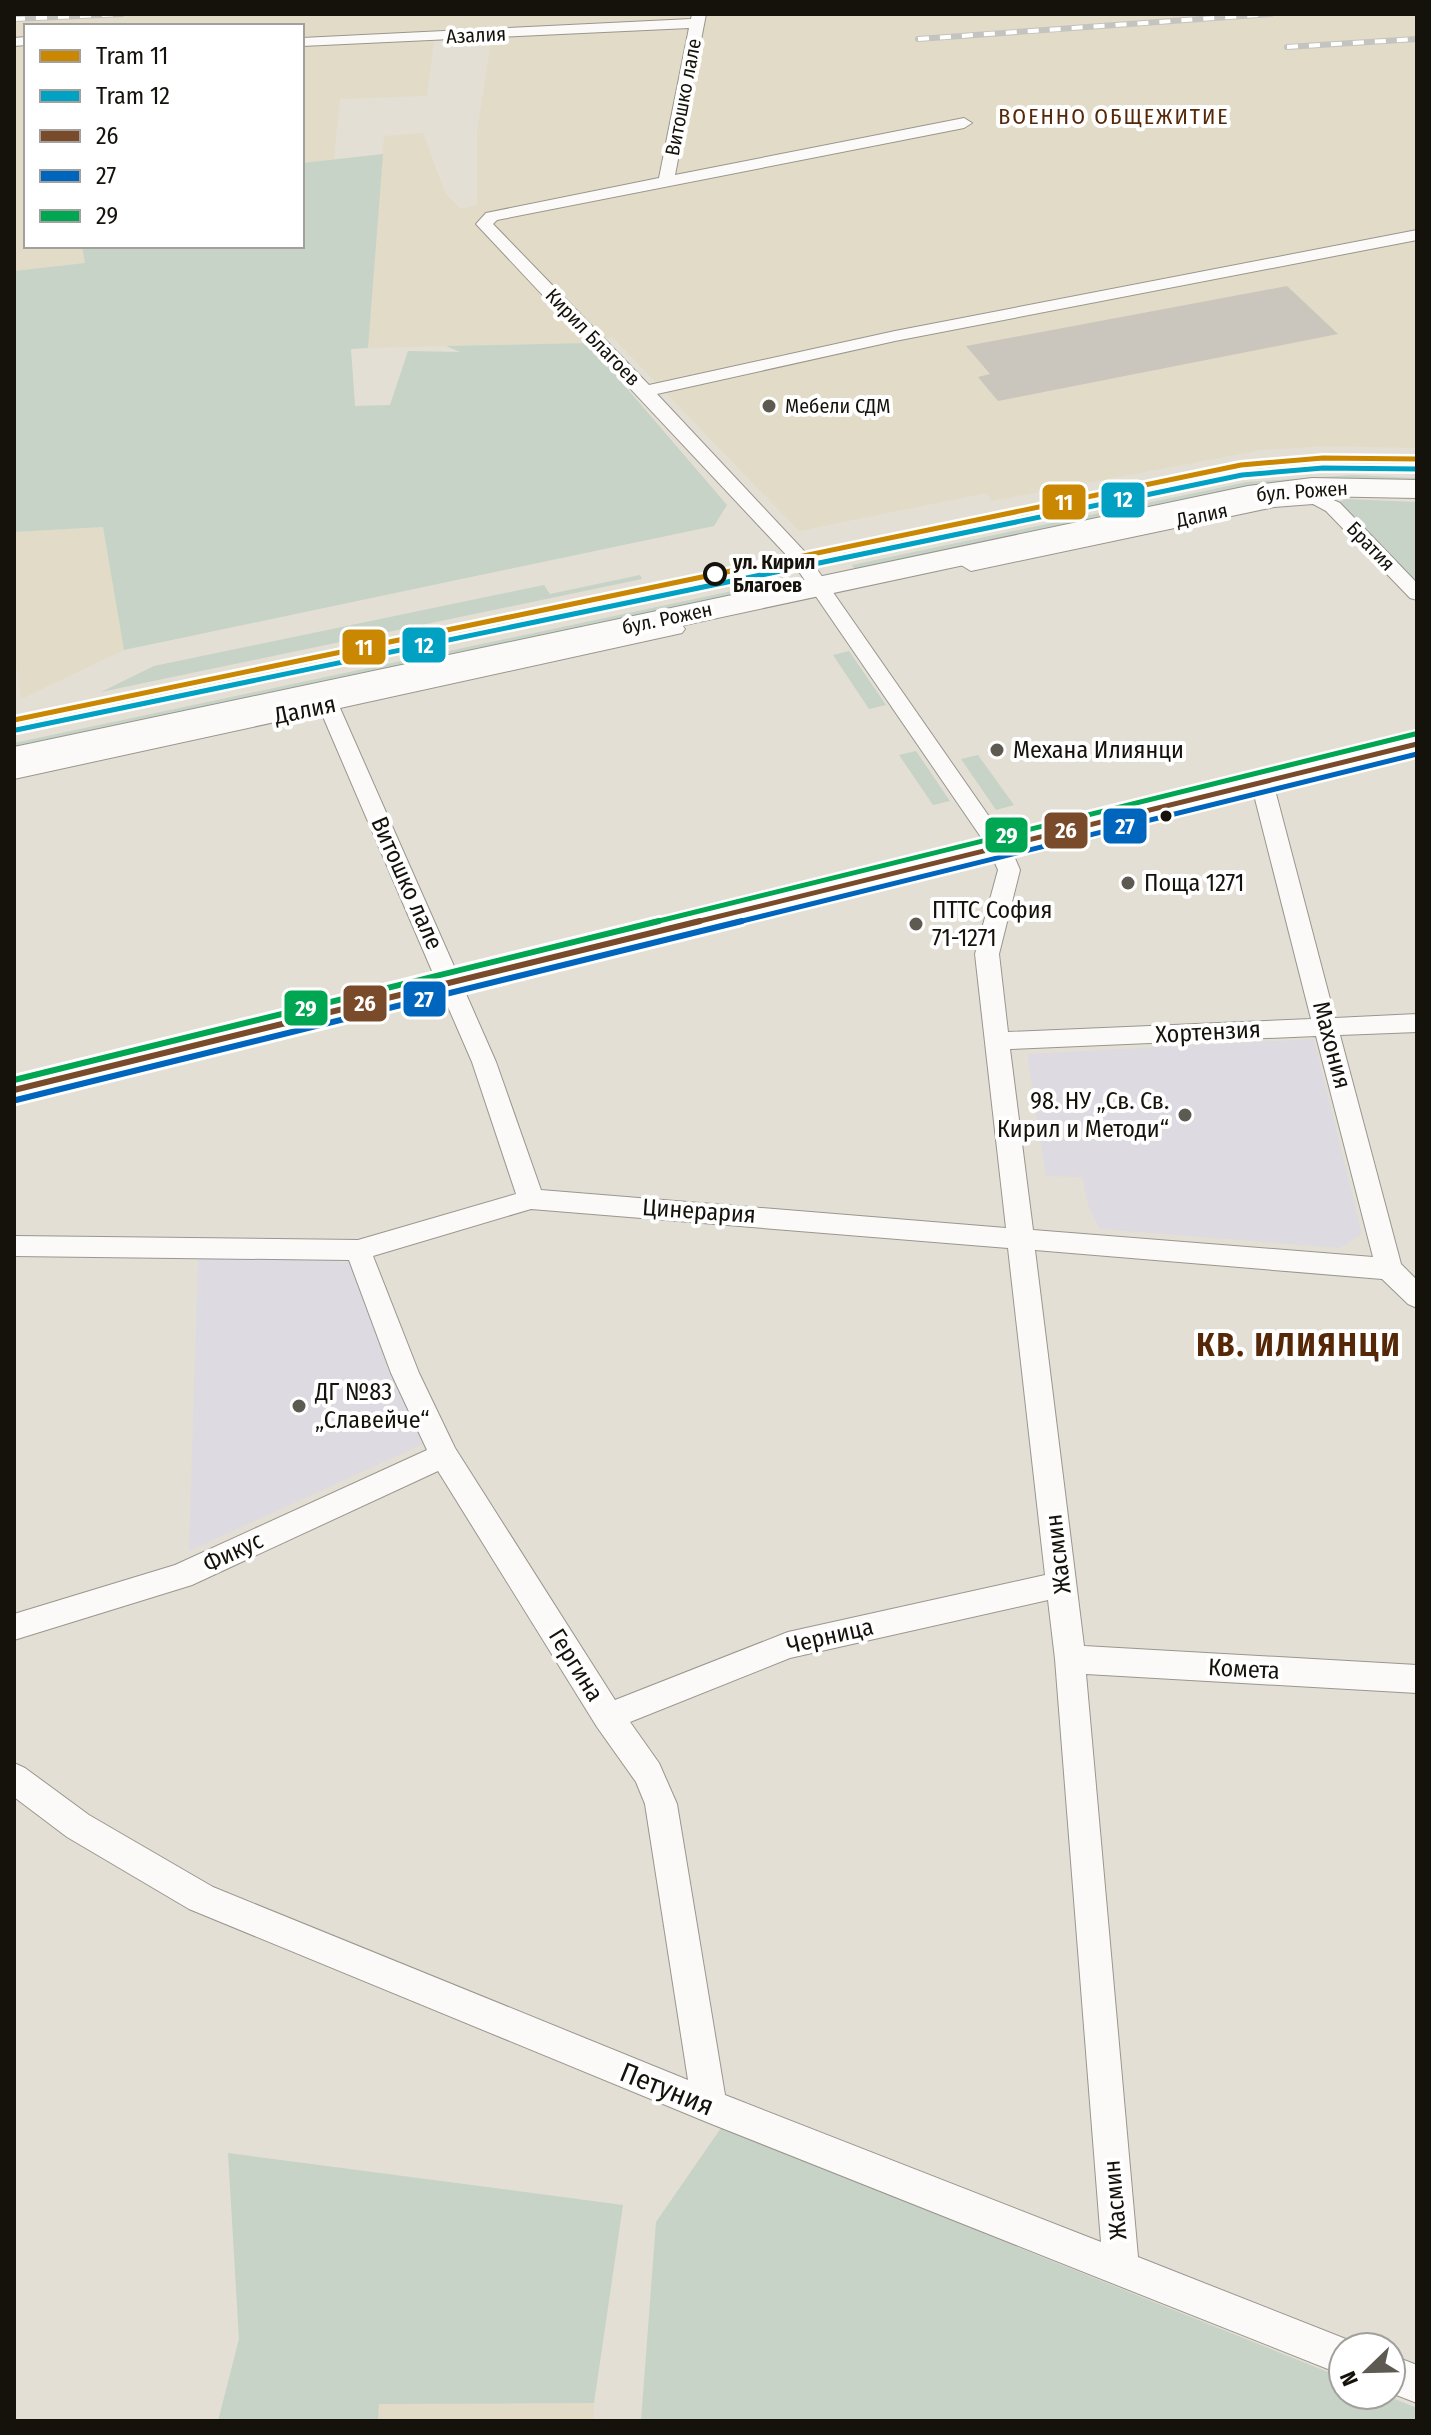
<svg xmlns="http://www.w3.org/2000/svg" width="1431" height="2435" font-family="'Fira Sans Condensed',sans-serif">
  <style>
    .built { fill: #e2dbc7 }
    .education { fill: #dddae1 }
    .green { fill: #c6d3c6 }
    .building { fill: #cac6bd }
    .lines { fill: none; stroke-linecap: round; stroke-linejoin: round }
    .minor-casing { stroke: #99968e; stroke-width: 2 }
    .primary-casing { stroke: #99968e; stroke-width: 2 }
    .minor { fill: #fbfaf9; fill-rule: evenodd }
    .primary { fill: #fbfaf9; fill-rule: evenodd }
    .rail-casing { stroke: #c4c3c0; stroke-width: 6 }
    .rail { stroke: #fff; stroke-width: 4; stroke-dasharray: 11; stroke-linecap: butt }
    .bus-1-far1-casing { stroke: #fff; stroke-width: 10 }
    .bus-1-casing { stroke: #fff; stroke-width: 12 }
    .bus-2-far1-casing { stroke: #fff; stroke-width: 10 }
    .bus-2-casing { stroke: #fff; stroke-width: 12 }
    .bus-3-far1-casing { stroke: #fff; stroke-width: 10 }
    .bus-3-casing { stroke: #fff; stroke-width: 12 }
    .bus-1-far1 { stroke: #7a4b2a; stroke-width: 5 }
    .bus-1 { stroke: #7a4b2a; stroke-width: 6 }
    .bus-2-far1 { stroke: #0065bd; stroke-width: 5 }
    .bus-2 { stroke: #0065bd; stroke-width: 6 }
    .bus-3-far1 { stroke: #00a651; stroke-width: 5 }
    .bus-3 { stroke: #00a651; stroke-width: 6 }
    .tram-1-casing { stroke: #fff; stroke-width: 10 }
    .tram-2-casing { stroke: #fff; stroke-width: 10 }
    .tram-1 { stroke: #ca8802; stroke-width: 5 }
    .tram-2 { stroke: #01a1c4; stroke-width: 5 }
    .poi-dot { fill: #5d5a51; stroke: #fff; stroke-width: 3 }
    .stop-dot { fill: #fff; stroke: #15120b; stroke-width: 4 }
    .bus-dot { fill: #15120b; stroke: #fff; stroke-width: 3 }
    .labels { text-anchor: middle; dominant-baseline: central; stroke-width: 8; stroke-linejoin: round; paint-order: stroke }
    .far-street-label { font-size: 20px; fill: #15120b; stroke: #fff }
    .far-poi-label { font-size: 20px; fill: #15120b; stroke: #fff; text-anchor: start }
    .far-stop-label { font-size: 20px; font-weight: bold; fill: #15120b; stroke: #fff; text-anchor: start }
    .far-neighbourhood-label { font-size: 22px; letter-spacing: 2px; fill: #562808; stroke: #fff }
    .street-label { font-size: 24px; fill: #15120b; stroke: #fff }
    .poi-label { font-size: 24px; fill: #15120b; stroke: #fff; text-anchor: start }
    .near-street-label { font-size: 28px; fill: #15120b; stroke: #fff }
    .district-label { font-size: 32px; font-weight: bold; letter-spacing: 2px; fill: #562808; stroke: #fff }
    .line-badge { stroke: #fff; stroke-width: 3 }
    .badge-label { font-size: 22px; text-anchor: middle; font-weight: bold; fill: #fff }
  </style>
  <rect width="100%" height="100%" fill="#e3dfd4"/>
  <path class="built" d="M14 14H1417V448L1327 446 1261 450 992 501 986 493 799 531 612 337 588 343 368 348 384 136 423 133 445 193 461 209 477 205V131L492 38 434 41 427 96 340 99 334 159 302 163V26H26V246H82L86 263 14 271Z
    M103 527 124 650 21 699 14 647V532Z
    M594 2403V2421H378L379 2404Z"/>
  <path class="education" d="M1314 1039 1362 1234 1340 1248 1100 1229 1089 1208 1082 1177 1046 1176 1027 1054Z
    M198 1257 352 1262 387 1367 423 1444 189 1551Z"/>
  <path class="green" d="M383 154 368 348 351 349 355 406 390 405 408 351 460 352 446 346 588 343 727 505 714 526 124 650 103 527 14 532V271L85 263 82 246H302V163Z
    M1313 461 1417 464V466L1314 464 1249 470 845 555 843 552 1203 476Z
    M1353 475 1417 478V483L1354 480 856 571 852 565 1247 482Z
    M1346 499 1417 502V584L1336 503Z
    M640 575 642 579 101 692 154 666 544 585 550 594Z
    M765 584 768 589 14 750V743Z
    M584 604 586 608 14 728V724Z
    M849 651 886 705 869 709 833 655Z
    M916 751 950 801 933 805 899 755Z
    M978 755 1014 805 996 810 961 759Z
    M721 2128 1343 2378V2395H1385L1417 2408V2421H641L656 2222Z
    M228 2153 623 2205 594 2403 379 2404 378 2421H218L239 2339Z"/>
  <path class="building" d="M1287 286 1338 334 998 401 978 377 990 374 966 346Z"/>
  <g class="lines">
    <g class="minor-casing">
      <path id="minor" d="M692 14H706L675 175 964 118 972 123 964 128 497 220 493 224 649 385 895 331 1417 230V240L895 341 657 394 805 552 1004 838 1417 737V751L1274 786 1335 1018 1417 1014V1032L1340 1035 1401 1264 1417 1280V1308L1408 1304 1382 1279 1035 1250 1084 1646 1417 1665V1693L1086 1674 1138 2257 1356 2343 1358 2347H1343V2375L709 2123 189 1909 67 1837 14 1797V1763L25 1768 89 1815 213 1887 688 2080 645 1804 636 1782 597 1727 438 1471 192 1585 14 1640V1614L175 1565 427 1450 391 1373 349 1260 14 1256V1236L358 1240 516 1194 472 1062 442 993 14 1099V1081L435 978 321 712 14 779V765L675 623 682 625 685 629 682 633 340 708 457 973 985 843 791 560 476 224 486 213 659 178 689 28 302 46V38L691 19ZM1253 791 1311 1019 1008 1032 999 954 1020 870 1012 851ZM992 856 998 870 975 954 1006 1228 541 1190 496 1062 463 987ZM1316 1036 1373 1257 1033 1230 1010 1049ZM531 1209 1008 1248 1045 1575 788 1632 615 1700 455 1448 419 1373 373 1256ZM1048 1600 1055 1659 1101 2242 725 2095 677 1804 659 1763 630 1722 790 1658Z
        M26 37V45L14 46V38Z
        M1316 492 1340 503 1417 583V600L1410 598 1326 511 1313 504 1274 507 971 571 961 565 971 559 1274 495Z
        M1391 2355 1417 2365V2403L1391 2393Z"/>
    </g>
    <g class="primary-casing">
      <path id="primary" d="M1312 478 1417 480V498L1312 496 1248 504 14 769V747L1248 486Z"/>
    </g>
    <use href="#minor" class="minor"/>
    <use href="#primary" class="primary"/>
    <g class="rail-casing">
      <path id="rail" d="M14 19 122 14
        M918 39 1271 14
        M1287 47 1417 39"/>
    </g>
    <use href="#rail" class="rail"/>
    <g class="bus-1-far1-casing">
      <path id="bus-1-far1" d="M692 923 1417 744"/>
    </g>
    <g class="bus-1-casing">
      <path id="bus-1" d="M14 1090 700 921"/>
    </g>
    <g class="bus-2-far1-casing">
      <path id="bus-2-far1" d="M734 923 1417 754"/>
    </g>
    <g class="bus-2-casing">
      <path id="bus-2" d="M16 1100 742 921"/>
    </g>
    <g class="bus-3-far1-casing">
      <path id="bus-3-far1" d="M651 923 1415 734"/>
    </g>
    <g class="bus-3-casing">
      <path id="bus-3" d="M14 1080 659 921"/>
    </g>
    <use href="#bus-1-far1" class="bus-1-far1"/>
    <use href="#bus-1" class="bus-1"/>
    <use href="#bus-2-far1" class="bus-2-far1"/>
    <use href="#bus-2" class="bus-2"/>
    <use href="#bus-3-far1" class="bus-3-far1"/>
    <use href="#bus-3" class="bus-3"/>
    <g class="tram-1-casing">
      <path id="tram-1" d="M14 720 1241 465 1323 458 1417 459"/>
    </g>
    <g class="tram-2-casing">
      <path id="tram-2" d="M16 730 1242 475 1323 468 1417 469"/>
    </g>
    <use href="#tram-1" class="tram-1"/>
    <use href="#tram-2" class="tram-2"/>
  </g>
  <g class="poi-dot">
    <circle cx="769" cy="406" r="8"/>
    <circle cx="997" cy="750" r="8"/>
    <circle cx="1128" cy="883" r="8"/>
    <circle cx="916" cy="924" r="8"/>
    <circle cx="1185" cy="1115" r="8"/>
    <circle cx="299" cy="1406" r="8"/>
  </g>
  <circle class="stop-dot" cx="715" cy="574" r="10"/>
  <circle class="bus-dot" cx="1166" cy="816" r="7"/>
  <g class="labels">
    <g class="far-street-label">
      <text transform="translate(476 35) rotate(-3)">Азалия</text>
      <text transform="translate(683 97) rotate(-79)">Витошко лале</text>
      <text transform="translate(593 337) rotate(46)">Кирил Благоев</text>
      <text transform="translate(1302 491) rotate(-4)">бул. Рожен</text>
      <text transform="translate(1202 515) rotate(-12)">Далия</text>
      <text transform="translate(1371 546) rotate(46)">Братия</text>
      <text transform="translate(667 618) rotate(-12)">бул. Рожен</text>
    </g>
    <g class="far-poi-label">
      <text x="785" y="406">Мебели СДМ</text>
    </g>
    <g class="far-stop-label">
      <text x="733" y="562">ул. Кирил<tspan x="733" dy="23">Благоев</tspan></text>
    </g>
    <g class="far-neighbourhood-label">
      <text x="1114" y="116">ВОЕННО ОБЩЕЖИТИЕ</text>
    </g>
    <g class="street-label">
      <text transform="translate(305 710) rotate(-12)">Далия</text>
      <text transform="translate(407 883) rotate(66)">Витошко лале</text>
      <text transform="translate(1208 1032) rotate(-3)">Хортензия</text>
      <text transform="translate(1332 1045) rotate(75)">Махония</text>
      <text transform="translate(699 1211) rotate(4)">Цинерария</text>
      <text transform="translate(233 1552) rotate(-25)">Фикус</text>
      <text transform="translate(1058 1554) rotate(-97)">Жасмин</text>
      <text transform="translate(830 1636) rotate(-13)">Черница</text>
      <text transform="translate(576 1665) rotate(58)">Гергина</text>
      <text transform="translate(1244 1669) rotate(3)">Комета</text>
      <text transform="translate(1115 2200) rotate(-95)">Жасмин</text>
    </g>
    <g class="poi-label">
      <text x="1013" y="750">Механа Илиянци</text>
      <text x="1144" y="883">Поща 1271</text>
      <text x="932" y="910">ПТТС София<tspan x="932" dy="28">71-1271</tspan></text>
      <text x="1169" y="1101" text-anchor="end">98. НУ „Св. Св.<tspan x="1169" dy="28">Кирил и Методи“</tspan></text>
      <text x="315" y="1392">ДГ №83<tspan x="315" dy="28">„Славейче“</tspan></text>
    </g>
    <g class="near-street-label">
      <text transform="translate(667 2089) rotate(22)">Петуния</text>
    </g>
    <g class="district-label">
      <text x="1299" y="1345">КВ. ИЛИЯНЦИ</text>
    </g>
  </g>
  <g class="line-badge">
    <rect x="1100" y="481" width="46" height="38" rx="8" fill="#01a1c4"/>
    <rect x="1041" y="483" width="46" height="38" rx="8" fill="#ca8802"/>
    <rect x="401" y="626" width="46" height="38" rx="8" fill="#01a1c4"/>
    <rect x="341" y="628" width="46" height="38" rx="8" fill="#ca8802"/>
    <rect x="1102" y="807" width="46" height="38" rx="8" fill="#0065bd"/>
    <rect x="1043" y="811" width="46" height="39" rx="8" fill="#7a4b2a"/>
    <rect x="984" y="816" width="45" height="38" rx="8" fill="#00a651"/>
    <rect x="402" y="980" width="45" height="38" rx="8" fill="#0065bd"/>
    <rect x="342" y="984" width="46" height="39" rx="8" fill="#7a4b2a"/>
    <rect x="283" y="989" width="46" height="38" rx="8" fill="#00a651"/>
  </g>
  <g class="badge-label">
    <text x="1123" y="507">12</text>
    <text x="1064" y="510">11</text>
    <text x="424" y="653">12</text>
    <text x="364" y="655">11</text>
    <text x="1125" y="834">27</text>
    <text x="1066" y="838">26</text>
    <text x="1007" y="843">29</text>
    <text x="424" y="1007">27</text>
    <text x="365" y="1011">26</text>
    <text x="306" y="1016">29</text>
  </g>
  <rect width="1431" height="2435" fill="none" stroke="#15120b" stroke-width="32"/>
  <rect x="24" y="24" width="280" height="224" fill="#ffffff" stroke="#a1a09d" stroke-width="2"/>
  <rect x="40" y="50" width="40" height="12" fill="#ca8802" stroke="#a1a09d" stroke-width="2"/>
  <text x="96" y="64" font-size="24" fill="#15120b">Tram 11</text>
  <rect x="40" y="90" width="40" height="12" fill="#01a1c4" stroke="#a1a09d" stroke-width="2"/>
  <text x="96" y="104" font-size="24" fill="#15120b">Tram 12</text>
  <rect x="40" y="130" width="40" height="12" fill="#7a4b2a" stroke="#a1a09d" stroke-width="2"/>
  <text x="96" y="144" font-size="24" fill="#15120b">26</text>
  <rect x="40" y="170" width="40" height="12" fill="#0065bd" stroke="#a1a09d" stroke-width="2"/>
  <text x="96" y="184" font-size="24" fill="#15120b">27</text>
  <rect x="40" y="210" width="40" height="12" fill="#00a651" stroke="#a1a09d" stroke-width="2"/>
  <text x="96" y="224" font-size="24" fill="#15120b">29</text>
  <g transform="translate(1367 2371) rotate(247)"><circle r="38" fill="#ffffff" stroke="#a1a09d" stroke-width="2"/>
  <path d="M0-6L14 30L0 20L-14 30Z" fill="#5d5a51"/>
  <text y="-12" font-size="22" font-weight="bold" text-anchor="middle" fill="#15120b">N</text>
  </g>
</svg>
